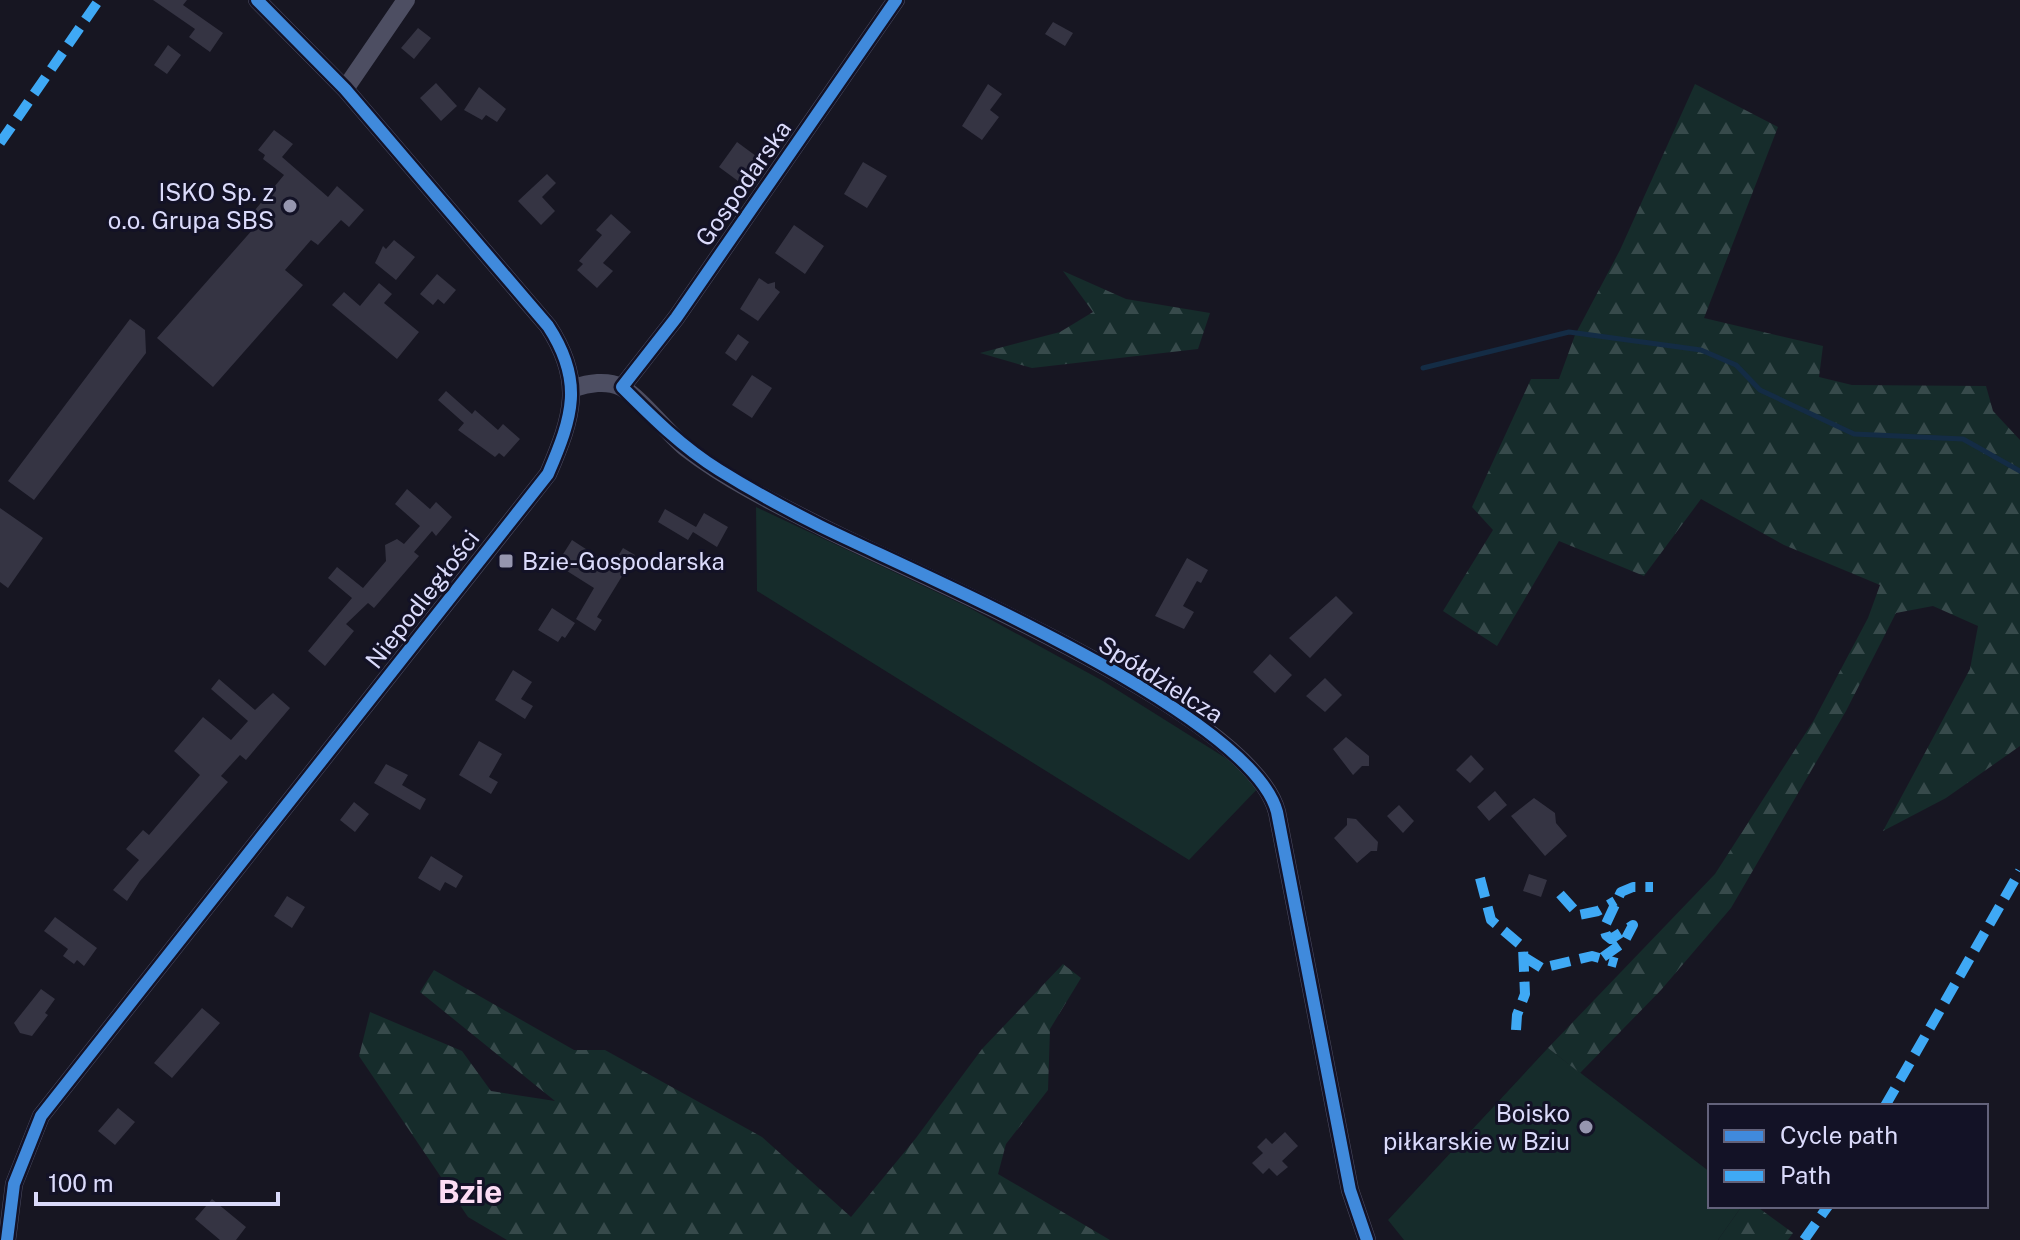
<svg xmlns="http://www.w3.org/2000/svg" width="2020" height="1240" font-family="'Public Sans',sans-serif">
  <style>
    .green { fill: #162c2b }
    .forest { fill: url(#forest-firs) }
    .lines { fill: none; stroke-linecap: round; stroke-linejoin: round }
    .stream { stroke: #142c45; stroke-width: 5 }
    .building { fill: #353443 }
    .minor { stroke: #4d4e62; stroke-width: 18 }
    .quiet { stroke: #3fa9f5; stroke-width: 10; stroke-dasharray: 20 10; stroke-linecap: butt }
    .cycleway-casing { stroke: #131226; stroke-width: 17 }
    .cycleway { stroke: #408adc; stroke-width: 12 }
    .poi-dot { fill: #9696af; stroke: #131226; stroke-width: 3 }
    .labels { text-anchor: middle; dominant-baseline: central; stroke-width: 6; stroke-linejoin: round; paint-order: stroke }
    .street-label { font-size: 24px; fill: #dbdbfb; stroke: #131226 }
    .poi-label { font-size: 24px; fill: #dbdbfb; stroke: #131226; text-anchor: end }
    .district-label { font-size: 32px; font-weight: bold; fill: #fcddf4; stroke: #131226 }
  </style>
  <defs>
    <pattern id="forest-firs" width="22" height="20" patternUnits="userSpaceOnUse" patternTransform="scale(2)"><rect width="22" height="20" fill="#162c2b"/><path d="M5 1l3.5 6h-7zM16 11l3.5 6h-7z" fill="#374a4b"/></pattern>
  </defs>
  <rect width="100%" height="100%" fill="#171622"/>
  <path class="green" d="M756 507 968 607 1103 681 1264 782 1189 860 757 591Z
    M1548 1048 1710 1172V1206H1742L1718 1240H1404L1388 1220Z"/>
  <path class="forest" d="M1695 84 1778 127 1704 318 1823 346 1819 377 1852 385 1986 386 1993 411 2020 440V746L1946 798 1883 831 1970 669 1978 626 1933 606 1896 613 1846 711 1731 908 1661 990 1580 1073 1548 1048 1715 874 1814 720 1868 618 1880 585 1784 545 1701 499 1644 576 1559 541 1497 646 1443 611 1493 530 1472 507 1531 379H1559L1575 335 1620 250Z
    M1063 271 1126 299 1210 313 1198 349 1032 368 980 353 1060 332 1093 312Z
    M1063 964 1081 978 1050 1029 1048 1090 1006 1144 998 1174 1110 1240H507L468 1217 359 1056 370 1012 462 1051 491 1091 555 1101 420 992 434 970 574 1050H605L762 1137 851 1217 916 1138 982 1049Z
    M1742 1206H1756L1793 1233 1788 1240H1718Z"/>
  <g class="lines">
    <path class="stream" d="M1423 368 1569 332 1701 350 1736 365 1760 390 1854 434 1963 439 2020 471"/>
  </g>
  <path class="building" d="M153 0H187L183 5 223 33 210 52 189 37 195 29Z
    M1053 22 1073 33 1065 46 1045 34Z
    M418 28 431 38 414 59 401 48Z
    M168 45 181 55 167 74 154 65Z
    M436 83 457 106 441 121 420 98Z
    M988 84 1002 94 990 110 999 117 982 140 962 126Z
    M479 87 506 109 497 122 486 115 482 120 464 110Z
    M274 130 293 144 282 157 328 197 337 186 364 210 349 227 341 220 318 245 311 240 285 270 303 285 213 387 157 338 254 228 246 221 284 175 263 159 265 155 258 150Z
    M737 142 756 156 738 181 719 167Z
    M863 162 887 176 867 208 844 194Z
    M547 174 556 183 542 197 555 211 541 225 518 201Z
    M611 214 631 232 603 263 613 271 597 288 577 270 583 264 579 261 602 235 596 230Z
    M794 225 824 246 805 274 775 253Z
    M394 240 415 257 396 280 375 263 383 246 386 249Z
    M437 274 456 290 444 304 438 299 433 305 420 294Z
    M759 278 768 284 775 282V288L780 292 758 321 740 309Z
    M379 283 392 294 384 303 419 332 397 359 332 305 344 292 360 306Z
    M130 319 145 330 146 353 34 500 8 481Z
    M738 334 749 342 736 361 725 353Z
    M752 375 772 388 752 418 732 405Z
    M446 391 472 414 475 410 498 430 503 424 520 439 504 457 499 453 495 457 458 430 464 423 438 400Z
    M407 489 430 509 436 502 452 517 436 536 432 531 414 552 419 556 374 608 368 603 346 624 354 631 325 666 308 651 352 598 328 578 337 567 363 588 386 561 385 545 397 539 404 544 420 526 395 504Z
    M0 508 43 538 8 588 0 582Z
    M665 509 696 527 704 513 728 527 717 547 693 532 688 540 658 522Z
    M572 540 612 566 623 548 635 555 597 617 602 620 595 631 576 619 594 588 567 571 570 566 560 559Z
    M1187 558 1208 570 1201 583 1197 581 1183 606 1194 612 1184 629 1155 616Z
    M1336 596 1353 613 1310 658 1289 638Z
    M552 608 575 623 565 638 562 636 558 642 538 630Z
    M1270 654 1292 675 1275 693 1253 672Z
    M513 670 532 682 521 699 533 706 525 719 495 700Z
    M1325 678 1342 695 1325 712 1306 696Z
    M219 679 255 710 273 693 290 708 246 760 240 755 221 776 228 782 140 881 127 901 113 890 139 860 126 849 143 830 149 835 200 775 174 751 203 717 231 740 248 721 211 689Z
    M1346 737 1369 756V766H1362L1353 775 1333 749Z
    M479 741 502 754 489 777 498 782 491 794 459 775Z
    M1471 755 1484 769 1470 783 1456 770Z
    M386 764 408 775 402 785 426 799 420 810 374 783Z
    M1495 791 1507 805 1489 821 1477 807Z
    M1534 798 1555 813 1556 823 1567 836 1545 856 1511 816Z
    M354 802 369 814 355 832 340 820Z
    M1399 805 1414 821 1403 833 1387 816Z
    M1347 818 1356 819 1378 842 1377 851H1371L1357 863 1334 838 1347 825Z
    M431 856 463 876 456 888 445 882 440 891 418 878Z
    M1529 874 1547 880 1541 897 1523 891Z
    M287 896 305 907 292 928 274 916Z
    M55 917 97 948 84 966 77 960 74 964 63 956 68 949 44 931Z
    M41 989 55 999 45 1013 48 1015 32 1036 20 1033 14 1023Z
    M202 1008 220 1023 172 1078 154 1063Z
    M118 1108 135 1122 115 1145 98 1131Z
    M1285 1132 1298 1146 1282 1161 1288 1167 1277 1176 1269 1168 1263 1174 1252 1163 1263 1153 1257 1147 1266 1138 1272 1144Z
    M212 1199 246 1227 236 1240H220L195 1219Z"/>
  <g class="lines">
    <path class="minor" d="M345 89 406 0
      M622 387 676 318 896 0
      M574 388C588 383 607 380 621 387 640 397 668 434 687 449 726 479 774 503 818 525 914 575 1251 711 1277 812L1350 1190 1367 1240
      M7 1240 14 1184 41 1116 548 474C573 416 584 381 548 326L345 89 257 0"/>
    <path class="quiet" d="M0 143 99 0
      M1480 878 1491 920 1523 947 1525 994 1517 1015 1516 1030
      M1560 894 1579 915 1598 911 1615 901
      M1524 957 1542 968 1592 956 1617 963
      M1603 957 1624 942 1633 925 1611 939 1606 935 1604 928 1621 892 1633 887H1653
      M1885 1106 2020 871
      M1804 1240 1828 1206"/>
    <g class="cycleway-casing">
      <path id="cycleway" d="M896 0 676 318 622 387C652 417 682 447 719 470 751 490 786 509 820 526 915 573 1251 713 1277 812L1350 1190 1367 1240
        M7 1240 14 1184 41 1116 548 474C573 416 584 381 548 326L345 89 257 0"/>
    </g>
    <use href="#cycleway" class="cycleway"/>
  </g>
  <g class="poi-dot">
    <circle cx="290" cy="206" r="8"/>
    <rect x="498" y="553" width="16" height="16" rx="4"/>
    <circle cx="1586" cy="1127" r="8"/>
  </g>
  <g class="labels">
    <g class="street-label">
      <text transform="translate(743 183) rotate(-55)">Gospodarska</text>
      <text transform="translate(422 599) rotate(-52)">Niepodległości</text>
      <text transform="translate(1161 679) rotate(32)">Spółdzielcza</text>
    </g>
    <g class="poi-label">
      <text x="274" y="192">ISKO Sp. z<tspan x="274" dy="28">o.o. Grupa SBS</tspan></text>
      <text x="522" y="561" text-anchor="start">Bzie-Gospodarska</text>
      <text x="1570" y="1113">Boisko<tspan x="1570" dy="28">piłkarskie w Bziu</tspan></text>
    </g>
    <g class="district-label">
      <text x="470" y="1191">Bzie</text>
    </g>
  </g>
  <rect x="1708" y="1104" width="280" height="104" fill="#131226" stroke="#63627b" stroke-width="2"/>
  <rect x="1724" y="1130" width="40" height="12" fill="#408adc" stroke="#63627b" stroke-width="2"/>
  <text x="1780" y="1144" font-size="24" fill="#dbdbfb">Cycle path</text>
  <rect x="1724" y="1170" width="40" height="12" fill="#3fa9f5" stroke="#63627b" stroke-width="2"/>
  <text x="1780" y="1184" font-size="24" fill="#dbdbfb">Path</text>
  <path d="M36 1192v12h242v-12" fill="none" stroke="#dbdbfb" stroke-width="4"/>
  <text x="48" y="1192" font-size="24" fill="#dbdbfb" stroke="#131226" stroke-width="6" paint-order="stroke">100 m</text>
</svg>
